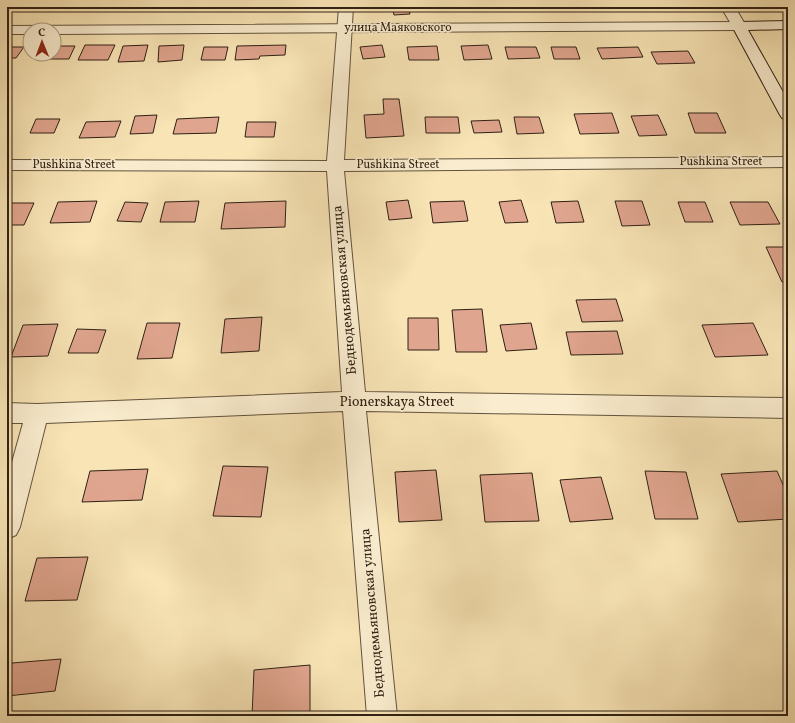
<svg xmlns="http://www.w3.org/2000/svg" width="795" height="723" font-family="Vollkorn,serif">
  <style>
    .building { fill: #e0a58e; stroke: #302114 }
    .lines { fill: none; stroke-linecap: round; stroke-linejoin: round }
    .minor-casing { stroke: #62523c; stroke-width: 2 }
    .tertiary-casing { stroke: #62523c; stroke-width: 2 }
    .secondary-casing { stroke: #302114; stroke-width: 2 }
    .minor { fill: #faedcf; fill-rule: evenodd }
    .tertiary { fill: #faedcf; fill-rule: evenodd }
    .secondary { fill: #faedcf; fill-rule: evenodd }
    .labels { text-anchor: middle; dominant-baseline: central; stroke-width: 3.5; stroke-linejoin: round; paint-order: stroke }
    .far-street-label { font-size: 12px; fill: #302114; stroke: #faedcf }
    .street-label { font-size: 14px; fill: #302114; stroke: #faedcf }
  </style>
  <rect width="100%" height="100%" fill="#f8e4b5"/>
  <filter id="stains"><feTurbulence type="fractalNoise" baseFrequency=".005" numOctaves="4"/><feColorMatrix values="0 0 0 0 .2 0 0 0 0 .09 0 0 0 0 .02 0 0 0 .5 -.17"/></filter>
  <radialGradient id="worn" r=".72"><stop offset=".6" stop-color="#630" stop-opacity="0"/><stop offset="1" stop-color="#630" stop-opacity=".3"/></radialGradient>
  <path class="building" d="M25 7H54V8L24 9Z
    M125 7H154V8Z
    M399 7H408L410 14 394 15 393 11H400Z
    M85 45H115L108 60H78Z
    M148 45 144 61 118 62 123 46Z
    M184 45 182 60 158 62 159 46Z
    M286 45 285 55 260 56 259 59 235 60 237 46Z
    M382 45 385 57 363 59 360 47Z
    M488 45 492 59 464 60 461 46Z
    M54 46H75L69 59H36L39 54H54Z
    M437 46 439 60H409L407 47Z
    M7 47H24L16 58H7Z
    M204 47H228L225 60H201Z
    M505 47H536L540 58 508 59Z
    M551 47H576L580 59H554Z
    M638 47 643 57 602 59 597 48Z
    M688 51 695 63 657 64 651 52Z
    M383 99H399L404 136 366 138 364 115 384 114Z
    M612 113 619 133 580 134 574 114Z
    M688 113H717L726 133H695Z
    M157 115 153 133 130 134 135 116Z
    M658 115 667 135 639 136 631 116Z
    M219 117 216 133 173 134 177 119Z
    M425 117H458L460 133H426Z
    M514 117H539L544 133 517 134Z
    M36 119H60L54 133H30Z
    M499 120 502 132 474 133 471 121Z
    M121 121 115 137 79 138 86 122Z
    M247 122H276L274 137H245Z
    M408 200 412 218 389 220 386 202Z
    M521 200 528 222 505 223 499 202Z
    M97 201 90 222 50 223 58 202Z
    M199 201 195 222H160L165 202Z
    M286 201 285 227 221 229 225 203Z
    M464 201 468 221 433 223 430 202Z
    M578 201 584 222 556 223 551 202Z
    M615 201H642L650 225 622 226Z
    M125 202 148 203 141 222 117 221Z
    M678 202H705L713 222H685Z
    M730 202H768L780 224 740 225Z
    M7 203H34L24 225H7Z
    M766 247H788V282H782Z
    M616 299 623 321 582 322 576 300Z
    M482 309 487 352H456L452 310Z
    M262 317 259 351 221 353 225 319Z
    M408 318H438L439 350H408Z
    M147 323H180L172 358 137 359Z
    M531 323 537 349 506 351 500 325Z
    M753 323 768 355 715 357 702 325Z
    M58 324 48 356 11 357 23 325Z
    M77 329 106 330 98 353H68Z
    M617 331 623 354 571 355 566 332Z
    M223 466 268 467 261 517 213 516Z
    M148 469 142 500 82 502 90 471Z
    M436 470 442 520 399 522 395 472Z
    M645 471 686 472 698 519H655Z
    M777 471 788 496V519L738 522 721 474Z
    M532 473 539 521 485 522 480 475Z
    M601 477 613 519 570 522 560 480Z
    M88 557 77 600 25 601 37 558Z
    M61 659 55 691 7 696V684L12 663Z
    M310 665V716H252L254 670Z"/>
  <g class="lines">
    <g class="minor-casing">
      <path id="minor" d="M339 7H353L344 160 788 157V167L344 171 365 392 788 398V418L366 411 397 716H367L343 411 46 423 20 527 16 535 7 539V480L23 423H7V403L37 404 342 392 327 171 7 170V160L327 161Z
        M721 7H735L746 26 744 29 739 30 734 29Z"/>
    </g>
    <g class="tertiary-casing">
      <path id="tertiary" d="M739 22 744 23 746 26 744 29 739 30 54 34V30H30V34H7V26Z"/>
    </g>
    <g class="secondary-casing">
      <path id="secondary" d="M788 21V29L748 30 788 101V120L782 118 780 115 732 26 734 23 739 22Z"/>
    </g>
    <use href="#minor" class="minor"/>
    <use href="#tertiary" class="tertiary"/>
    <use href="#secondary" class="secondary"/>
  </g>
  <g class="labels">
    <g class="far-street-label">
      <text x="398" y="28">улица Маяковского</text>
      <text x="721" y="162">Pushkina Street</text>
      <text x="74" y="165">Pushkina Street</text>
      <text x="398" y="165">Pushkina Street</text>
    </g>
    <g class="street-label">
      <text transform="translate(345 290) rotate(-95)">Беднодемьяновская улица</text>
      <text x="397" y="402">Pionerskaya Street</text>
      <text transform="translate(373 613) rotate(-95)">Беднодемьяновская улица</text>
    </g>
  </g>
  <rect width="795" height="723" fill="none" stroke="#f8e4b5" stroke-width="24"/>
  <rect x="8" y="8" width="779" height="707" fill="none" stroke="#302114" stroke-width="2"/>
  <rect x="12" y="12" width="771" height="699" fill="none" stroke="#302114"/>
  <g transform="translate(42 42) rotate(359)"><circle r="19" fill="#faedcf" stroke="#a99b84"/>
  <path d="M0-3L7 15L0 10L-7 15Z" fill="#8f2418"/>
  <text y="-6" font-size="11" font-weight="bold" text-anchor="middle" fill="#302114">С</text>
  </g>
  <rect width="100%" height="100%" filter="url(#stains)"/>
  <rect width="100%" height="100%" fill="url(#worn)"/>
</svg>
